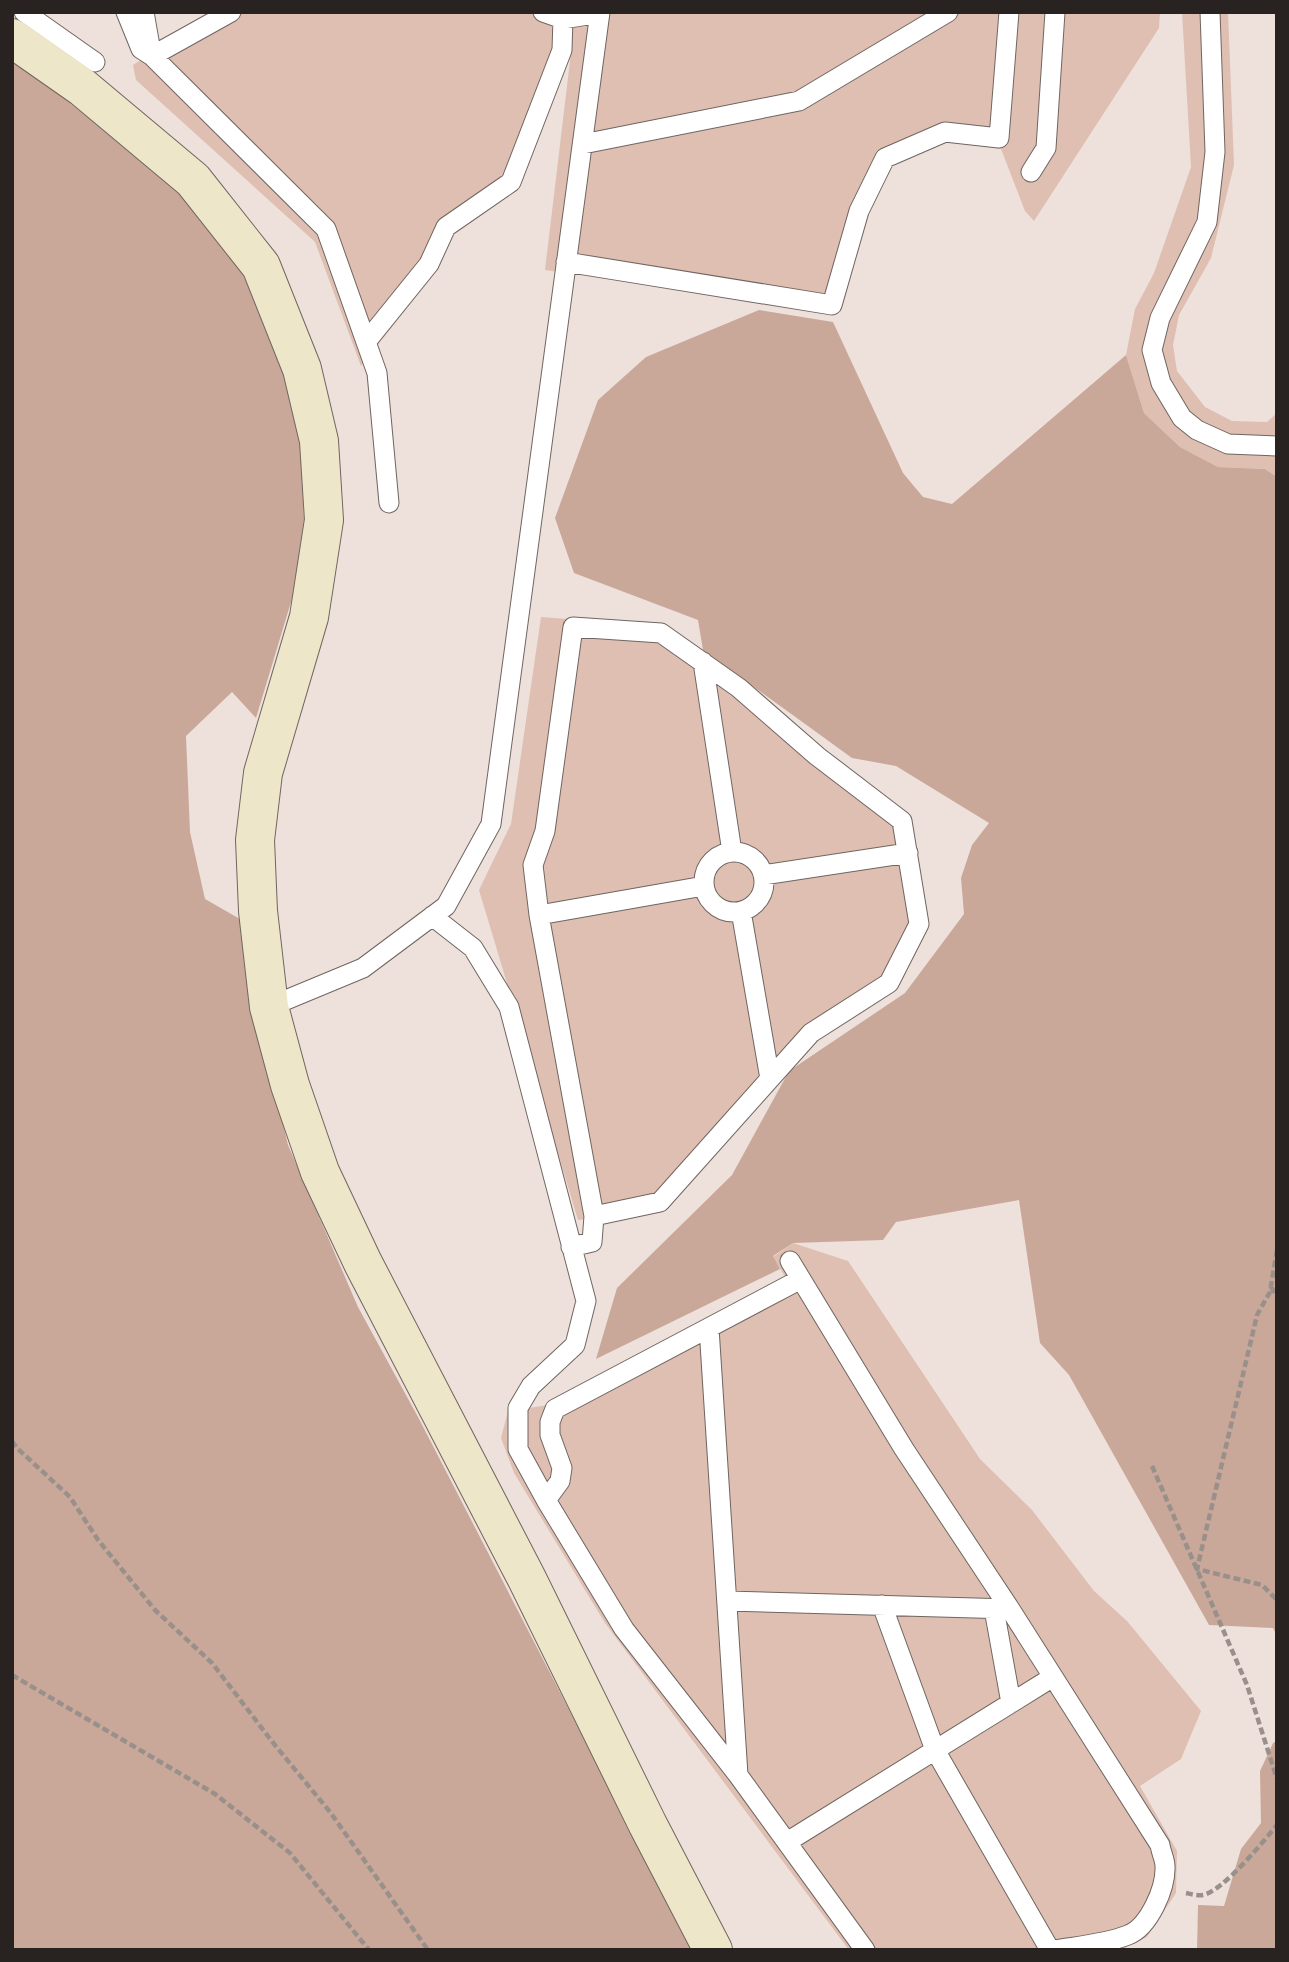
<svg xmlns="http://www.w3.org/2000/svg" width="1289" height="1962" font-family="Figtree,sans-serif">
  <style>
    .green { fill: #debfb2 }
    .forest { fill: #caa899 }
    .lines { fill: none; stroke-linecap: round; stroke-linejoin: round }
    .lane-casing { stroke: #706560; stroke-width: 21 }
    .secondary-casing { stroke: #706560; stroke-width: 40 }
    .path { stroke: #998f8b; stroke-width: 4.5; stroke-dasharray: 7 3.5; stroke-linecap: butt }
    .lane { stroke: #fff; stroke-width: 19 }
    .secondary { stroke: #ede6c8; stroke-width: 38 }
  </style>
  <rect width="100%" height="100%" fill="#eee1db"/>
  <path class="green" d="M218 12H1160L1159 28 1034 221 1025 211 1001 149 946 140 888 165 868 200 835 313 545 270 572 44 509 196 450 231 438 269 361 366 315 242 136 80 133 65Z
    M1182 12H1228L1234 165 1211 258 1179 315 1173 345 1177 371 1205 407 1232 421 1267 422 1277 413V477L1265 469 1218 467 1180 447 1144 413 1126 355 1135 309 1154 273 1191 167Z
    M541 617 660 626 736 679 906 814 923 931 892 990 813 1039 664 1209 578 1220 479 890 511 824Z
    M793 1243 848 1261 980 1459 1032 1510 1094 1591 1127 1621 1201 1711 1181 1759 1140 1786 1177 1851 1176 1893 1147 1937 1121 1950H849L605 1623 514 1473 501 1438 508 1411 555 1404 787 1280 773 1257Z"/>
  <path class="forest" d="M12 56 164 179 209 224 232 253 273 336 300 432 304 520 294 592 256 718 232 692 186 736 190 832 205 899 240 919 256 1009 288 1145 358 1307 418 1417 693 1950H12Z
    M759 310 833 322 903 473 923 497 952 504 1126 355 1144 413 1180 447 1218 467 1265 469 1277 477V1636L1273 1628 1209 1625 1069 1375 1040 1343 1019 1200 896 1222 883 1240 793 1243 773 1256 780 1269 596 1359 617 1288 732 1175 789 1071 905 993 964 914 961 878 972 845 989 823 896 766 852 758 703 650 698 620 574 573 555 518 598 400 646 357Z
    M1277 1741V1950H1197L1198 1905 1224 1906 1241 1849 1261 1823 1260 1771 1273 1743Z"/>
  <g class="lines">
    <g class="lane-casing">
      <path id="lane" d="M24 12 95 62
        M126 12 141 49 152 56
        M144 12 151 52
        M231 12 152 56 326 229 377 373 389 503
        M543 12 563 19 600 13
        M1210 12 1215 152 1207 222 1160 318 1152 350 1161 383 1182 418 1197 430 1228 444 1277 446
        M583 144 799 101 948 12
        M1031 172 1046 148 1055 12
        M566 262 832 305 859 211 885 158 945 132 999 138 1009 12
        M366 342 429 264 446 227 511 182 562 50 563 19
        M703 662 732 852
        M704 882a30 30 0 1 1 60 0a30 30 0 1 1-60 0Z
        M763 875 908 853
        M741 911 770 1079
        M539 915 533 865 545 831 573 627 661 633 739 688 817 756 902 821 919 924 889 983 811 1033 660 1202 594 1216
        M432 916 473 948 509 1007 586 1301 575 1345 531 1386 518 1408V1449L546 1500 624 1629 738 1775 865 1950
        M269 1007 363 968 446 906 491 824 600 12
        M571 1247 592 1242 594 1216 539 915 704 886
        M790 1261 904 1449 1010 1609 1160 1845C1161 1852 1165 1860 1165 1866 1166 1888 1149 1927 1128 1935 1105 1944 1078 1946 1054 1950
        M709 1328 738 1775
        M546 1500 560 1481 562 1468 550 1435V1422L555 1409 801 1279
        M727 1601 1010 1609
        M882 1605 935 1750 1050 1950
        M994 1609 1011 1703
        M787 1842 1053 1677"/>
    </g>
    <g class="secondary-casing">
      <path id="secondary" d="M12 38 82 87 193 180 261 266 302 369 319 441 324 520 309 617 263 773 255 840 258 911 269 1007 290 1085 320 1172 363 1263 527 1579 648 1825 713 1950"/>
    </g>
    <path class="path" d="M1277 1250 1270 1292 1257 1315 1197 1569 1262 1585 1277 1600
      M1271 1287 1277 1296
      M12 1441 17 1448 70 1497 98 1540 155 1610 212 1663 274 1744 330 1812 428 1950
      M1152 1466 1247 1685 1277 1779
      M12 1675 215 1794 290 1853 369 1950
      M1186 1893C1191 1894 1198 1896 1203 1895 1223 1891 1263 1842 1277 1825"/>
    <use href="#lane" class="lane"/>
    <use href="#secondary" class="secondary"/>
  </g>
  <rect width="1289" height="1962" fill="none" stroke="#282321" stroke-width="28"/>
</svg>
